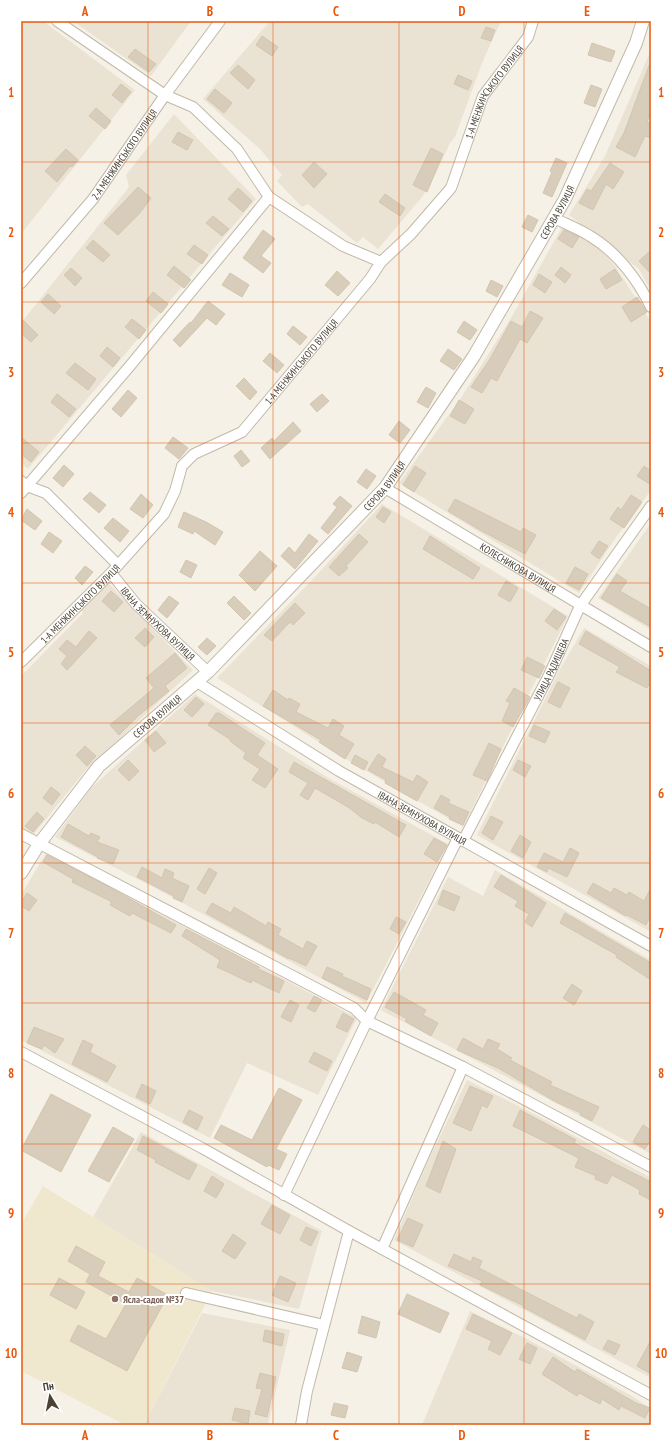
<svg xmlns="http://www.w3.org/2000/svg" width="672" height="1446" font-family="'PT Sans Narrow',sans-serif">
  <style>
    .residential { fill: #eae3d4 }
    .education { fill: #f0e7cf }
    .building { fill: #d8cdbb; stroke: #d4c5ad }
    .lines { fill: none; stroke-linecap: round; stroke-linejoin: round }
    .minor-casing { stroke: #c2b9a8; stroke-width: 12 }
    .tertiary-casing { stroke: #c2b9a8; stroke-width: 14 }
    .minor { stroke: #fff; stroke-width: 10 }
    .tertiary { stroke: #fff; stroke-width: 12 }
    .grid { fill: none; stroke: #e8590c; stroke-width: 1; stroke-opacity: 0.55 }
    .education-dot { fill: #8d6e63; stroke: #fff; stroke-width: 1.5 }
    .labels { text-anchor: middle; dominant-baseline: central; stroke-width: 4; stroke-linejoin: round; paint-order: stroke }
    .street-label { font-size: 10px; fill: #494235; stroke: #fff }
    .education-label { font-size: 10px; font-weight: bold; fill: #785e54; stroke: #fff; text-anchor: start }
    .neatline { fill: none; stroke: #e8590c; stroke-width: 1.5 }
    .grid-label { font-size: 13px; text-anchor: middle; font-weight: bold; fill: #e8590c }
  </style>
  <rect width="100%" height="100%" fill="#f5f1e7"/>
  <path class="residential" d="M21 21H43L135 90 21 234Z
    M73 21H191L151 76Z
    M270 21H501L482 63 455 137 450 143 435 175 422 197 378 249 363 237 357 243 308 204 302 207 277 181 282 175 259 148 203 99Z
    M651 50V291L639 269 569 215 605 156Z
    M174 114 256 199 28 469 21 463V323L129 187 126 175Z
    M565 222 596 245 615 266 651 322V490L617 536 579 593 399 483 461 398 511 318Z
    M382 504 568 616 463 827 349 761 217 678 314 578Z
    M651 523V630L598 598Z
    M108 583 193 670 85 771 33 835 21 827V676L83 613 80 609Z
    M584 628 651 666V932L477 835 560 669Z
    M195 694 332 780 448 844 366 1003 153 887 55 837 91 788Z
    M46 853 357 1018 318 1095 247 1063 210 1138 21 1040V895Z
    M495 870 651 960V1154L381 1010 448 877 483 896Z
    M467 1080 540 1117 651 1178V1378L394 1240 429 1159Z
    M141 1132 322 1231 299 1309 212 1291 93 1217Z
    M470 1311 525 1338 632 1396 651 1409V1425H422Z
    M202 1313 290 1330 268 1425H144Z"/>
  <path class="education" d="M43 1186 212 1291 144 1425H125L21 1371V1225Z"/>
  <path class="building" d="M486 27 495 30 491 41 481 38Z
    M262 36 278 47 272 56 256 45Z
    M592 43 615 51 611 62 588 55Z
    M135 49 156 64 149 72 128 57Z
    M650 63 651 111 647 122 651 124V138L645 136 635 157 616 147 624 133Z
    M238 65 255 80 248 89 230 73Z
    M458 75 472 81 468 90 454 84Z
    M121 84 131 92 122 103 112 95Z
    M591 85 602 89 595 107 584 103Z
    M215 89 232 103 224 113 207 99Z
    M96 108 111 121 105 129 89 116Z
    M178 132 193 140 187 150 172 142Z
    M431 148 443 154 427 192 413 185Z
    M66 149 78 160 72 167 70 166 57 182 45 171Z
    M556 158 567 163 552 197 543 193 552 172 550 171Z
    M314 162 327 174 314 188 302 175Z
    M610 163 624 172 613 189 606 184 593 210 579 203 587 189 591 191Z
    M138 187 151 198 139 214 118 235 104 223Z
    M238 188 252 201 243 212 228 199Z
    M385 194 405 208 400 216 379 202Z
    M528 215 538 220 532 232 522 227Z
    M213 216 229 229 222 236 206 223Z
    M263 230 275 239 261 256 271 263 263 273 243 258Z
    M564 230 579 237 572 248 558 239Z
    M93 240 110 255 103 262 86 248Z
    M194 245 208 255 202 264 187 254Z
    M651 250V274L639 261Z
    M174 266 191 280 184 288 167 275Z
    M561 267 571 275 565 283 555 275Z
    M71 268 82 278 75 286 64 275Z
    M615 269 622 280 606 289 600 279Z
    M337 271 350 283 338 296 325 285Z
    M230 273 249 285 242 297 222 285Z
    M539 274 552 282 545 293 533 285Z
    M491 280 503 286 497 297 486 291Z
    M153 292 168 304 161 313 146 301Z
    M48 294 61 306 54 314 41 302Z
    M637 297 647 312 631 322 622 307Z
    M208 301 225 314 216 325 207 318 180 347 173 340 190 322 191 323Z
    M530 311 543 318 527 343 520 339 497 381 491 378 482 393 471 387 490 359 511 321 522 327Z
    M21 318 38 335 31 342 21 333Z
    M132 319 146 330 139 339 125 327Z
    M464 321 477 330 470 340 457 332Z
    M293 326 307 337 300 345 287 334Z
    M107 347 120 358 113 367 100 356Z
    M448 349 462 359 454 370 440 361Z
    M270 353 284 365 277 373 263 361Z
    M75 363 96 379 88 390 66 373Z
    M244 378 257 392 250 400 236 386Z
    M426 387 436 393 428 408 417 402Z
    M128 390 137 398 121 417 112 409Z
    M57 394 76 409 69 417 51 402Z
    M322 394 329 401 317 412 310 404Z
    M459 400 474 409 465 424 450 416Z
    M399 421 410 430 400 443 389 435Z
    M293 422 301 431 270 459 261 448 272 438 274 441Z
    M21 437 39 452 31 462 21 454Z
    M173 437 188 448 179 459 165 448Z
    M241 450 250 461 242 467 234 456Z
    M64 465 74 474 63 487 53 478Z
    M415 466 426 473 414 492 403 485Z
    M644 466 651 471V485L637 476Z
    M366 469 376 476 367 489 357 482Z
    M90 492 106 505 99 513 83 499Z
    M141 494 153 505 143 518 130 509Z
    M631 495 642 502 624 528 610 519 618 507 621 510Z
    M340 496 352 506 328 534 321 528 337 507 333 504Z
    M455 499 521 532 523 528 536 535 525 554 480 530 448 511Z
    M383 507 391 512 384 523 376 517Z
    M27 509 42 521 35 530 21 520Z
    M184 512 208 523 223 532 215 545 194 531 193 534 178 527Z
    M113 518 129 531 120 542 104 528Z
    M49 532 62 541 53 553 41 544Z
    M309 534 318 541 295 569 281 556 289 547 295 553Z
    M359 534 368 542 346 566 348 568 339 576 329 567Z
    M430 536 480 568 473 579 423 549Z
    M599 541 608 546 599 559 591 553Z
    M260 551 277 566 255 591 239 575Z
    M186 560 197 565 191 578 180 572Z
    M85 566 93 572 82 585 75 578Z
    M575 567 588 574 579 590 566 583Z
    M617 574 627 581 620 591 651 609V627L601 598Z
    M506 581 518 588 510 602 498 595Z
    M111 591 123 602 114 612 102 601Z
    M169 596 179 603 167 618 158 610Z
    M234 596 251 613 244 620 227 603Z
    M295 603 305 613 293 625 290 622 272 641 264 635Z
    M554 609 566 617 557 630 545 621Z
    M145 628 154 637 145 647 135 638Z
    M89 631 97 638 67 670 61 664 67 656 59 649 67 640 76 647Z
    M586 631 651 671V681L647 688 616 672 620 667 579 644Z
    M207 638 216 646 207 655 198 647Z
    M175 653 187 668 165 686 169 691 138 716 119 735 110 725 154 688 146 678Z
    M527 657 545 666 539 678 521 670Z
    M558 682 570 688 560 708 548 702Z
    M514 688 530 697 513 727 502 721 510 703 506 701Z
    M273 690 288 700 289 698 300 704 296 712 328 728 333 719 344 726 339 735 354 744 345 759 319 742 321 740 263 706Z
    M196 697 204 704 192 717 184 710Z
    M216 713H219L265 743 257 755 278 769 265 788 252 780 260 769 243 758 246 753 230 741 231 740 208 725Z
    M534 725 550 732 545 743 529 736Z
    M156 731 166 743 154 752 145 740Z
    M489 743 501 749 487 781 473 775Z
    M85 746 96 756 87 766 76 755Z
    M378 754 386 759 382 767 413 782 417 775 428 782 417 801 385 783 386 780 368 770Z
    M355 755 368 762 364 770 351 763Z
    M128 760 139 771 129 781 118 770Z
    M518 760 531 766 525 777 513 770Z
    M294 762 406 825 399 837 375 822 374 824 362 818 348 807 315 788 308 800 300 795 308 783 289 772Z
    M51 787 60 794 52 805 43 798Z
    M441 795 450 800 448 803 469 812 463 825 449 819 450 817 434 808Z
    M37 812 44 819 33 832 25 826Z
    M491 816 503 822 493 840 482 833Z
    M68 824 89 836 91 833 100 837 97 842 119 850 113 864 97 858 98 857 61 837Z
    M520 835 531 842 523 858 511 851Z
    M434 838 447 845 437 862 424 854Z
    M570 848 579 853 567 877 548 868 547 872 537 867 544 853 563 862Z
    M47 855 107 886 176 925 171 933 132 913 130 916 110 905 112 902 72 882 73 879 43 862Z
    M142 867 162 878 165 869 174 873 172 878 189 886 182 902 173 898 174 896 137 877Z
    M209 868 217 873 205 894 197 889Z
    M501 875 546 903 532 927 525 922 529 914 515 906 518 901 494 887Z
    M593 883 611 893 614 888 627 895 629 892 644 901 651 888V915L646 925 627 915 626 916 587 893Z
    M443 890 460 897 454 911 438 904Z
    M27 893 37 900 29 911 21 906V902Z
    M212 903 231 913 234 907 266 926 268 922 281 929 278 935 303 949 307 941 317 946 306 966 289 958V959L206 913Z
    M565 913 651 963V980L616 957 617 955 560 923Z
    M396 917 406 922 399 934 390 929Z
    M186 929 259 967 258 969 284 981 279 993 252 980 251 983 217 967 220 960 182 936Z
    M327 967 343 974 342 976 371 989 367 1000 322 978Z
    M572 984 582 991 574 1005 563 998Z
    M394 992 426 1010 423 1015 438 1023 431 1036 405 1021 407 1019 385 1007Z
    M314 996 322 1000 315 1012 307 1008Z
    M290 1000 299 1005 291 1022 281 1017Z
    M343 1013 354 1019 347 1032 336 1027Z
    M34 1027 64 1039 55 1053 44 1045 42 1049 27 1043Z
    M463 1038 483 1049 488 1039 500 1044 497 1049 512 1058 510 1060 552 1082 550 1085 599 1107 592 1121 580 1115 581 1113 556 1102 498 1068 457 1050Z
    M83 1040 93 1045 90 1052 116 1066 107 1082 72 1064Z
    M314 1052 332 1061 327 1071 309 1062Z
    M142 1084 156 1091 150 1104 136 1097Z
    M470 1086 493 1096 487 1108 482 1105 471 1131 453 1123Z
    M279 1088 302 1100 276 1149 287 1154 279 1170 268 1165 267 1167 214 1138 221 1125 252 1140Z
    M51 1094 91 1115 61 1172 21 1150Z
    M189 1110 203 1117 197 1130 183 1122Z
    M520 1110 576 1140 574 1143 651 1182V1200L639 1194 640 1190 612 1175 607 1184 595 1179 596 1176 575 1167 579 1158 513 1126Z
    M643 1125 651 1130V1139L645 1149 633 1142Z
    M113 1127 134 1139 109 1182 88 1171Z
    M143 1136 197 1165 189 1180 155 1162 156 1160 137 1150Z
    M443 1141 456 1149 440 1193 426 1186Z
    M212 1176 224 1184 216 1198 204 1191Z
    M272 1205 290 1215 280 1234 261 1224Z
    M408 1218 423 1225 413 1247 397 1240Z
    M306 1227 318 1232 311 1246 300 1240Z
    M233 1234 246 1243 235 1259 222 1251Z
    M76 1246 105 1262 98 1276 129 1292 137 1278 168 1295 127 1371 70 1341 78 1325 106 1339 126 1304 86 1282 90 1274 68 1261Z
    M454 1254 471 1262 473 1257 482 1261 479 1268 577 1318 579 1314 594 1322 585 1340 523 1307 524 1306 480 1285 482 1281 448 1266Z
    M280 1276 296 1283 288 1302 272 1295Z
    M59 1278 85 1292 76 1309 50 1295Z
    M407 1294 449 1313 440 1333 398 1314Z
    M473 1314 512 1333 500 1355 488 1349 492 1341 466 1329Z
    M362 1316 380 1322 376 1338 358 1333Z
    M265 1330 284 1334 282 1346 263 1341Z
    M608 1340 620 1345 615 1355 603 1349Z
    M651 1340V1374L637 1366Z
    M527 1343 537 1348 530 1364 519 1359Z
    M347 1352 362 1357 357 1372 342 1368Z
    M553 1357 575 1372 577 1369 636 1403 650 1408 645 1418 621 1406 619 1410 602 1399 600 1404 579 1393 577 1396 553 1381 542 1374Z
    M260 1373 276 1377 267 1417 255 1414 262 1389 256 1388Z
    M334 1403 348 1406 345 1418 331 1415Z
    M235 1408 250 1411 248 1424 232 1420Z"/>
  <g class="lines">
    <g class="minor-casing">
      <g id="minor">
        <path d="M57 21 165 95 193 107 237 149 269 197 343 246 381 262"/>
        <path d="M554 218C566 224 579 229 590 236 617 252 638 280 651 307"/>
        <path id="s1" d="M21 283 93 199 165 95 220 21"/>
        <path d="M21 481 27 486 46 493 118 565"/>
        <path id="s2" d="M385 488 651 647"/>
        <path d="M21 493 129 367 269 197"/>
        <path id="s3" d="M111 573 136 604 208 672"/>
        <path id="s4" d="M21 662 111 573 164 514 175 491 182 466 194 454 242 432 370 279 381 262 411 234 451 188 483 96 528 37 533 21"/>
        <path id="s5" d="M197 682 339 771 651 946"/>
        <path d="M21 834 354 1008 367 1021 463 1067 651 1167"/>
        <path id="s6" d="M463 841 549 675 580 606 651 506"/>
        <path d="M21 1052 202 1148 349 1231 651 1395"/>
        <path d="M284 1195 367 1021 458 838"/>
        <path d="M382 1249 463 1067"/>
        <path d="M186 1293 324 1325"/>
        <path d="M301 1425 307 1391 349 1231"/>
      </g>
    </g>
    <g class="tertiary-casing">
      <g id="tertiary">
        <path id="s7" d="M21 873 39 844 99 766 208 672 385 488 474 356 554 218 565 199 636 43 643 21"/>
      </g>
    </g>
    <use href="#minor" class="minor"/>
    <use href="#tertiary" class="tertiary"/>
  </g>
  <path class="grid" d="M148 21V1425M273 21V1425M399 21V1425M524 21V1425M21 162H651M21 302H651M21 443H651M21 583H651M21 723H651M21 863H651M21 1003H651M21 1144H651M21 1284H651"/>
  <circle class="education-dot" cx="115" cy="1299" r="4"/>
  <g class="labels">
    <g class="street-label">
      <text stroke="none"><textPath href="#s4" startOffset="755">1-А МЕНЖИНСЬКОГО ВУЛИЦЯ</textPath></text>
      <text stroke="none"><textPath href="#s1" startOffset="165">2-А МЕНЖИНСЬКОГО ВУЛИЦЯ</textPath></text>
      <text stroke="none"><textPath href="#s7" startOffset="857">СЄРОВА ВУЛИЦЯ</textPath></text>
      <text stroke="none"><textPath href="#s4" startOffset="419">1-А МЕНЖИНСЬКОГО ВУЛИЦЯ</textPath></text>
      <text stroke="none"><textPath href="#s7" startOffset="533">СЄРОВА ВУЛИЦЯ</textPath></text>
      <text stroke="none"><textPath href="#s2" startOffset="155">КОЛЕСНИКОВА ВУЛИЦЯ</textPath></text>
      <text stroke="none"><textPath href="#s4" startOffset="83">1-А МЕНЖИНСЬКОГО ВУЛИЦЯ</textPath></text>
      <text stroke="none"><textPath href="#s3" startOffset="69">ІВАНА ЗЕМНУХОВА ВУЛИЦЯ</textPath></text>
      <text stroke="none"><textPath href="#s6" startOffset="193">УЛИЦА РАДИЩЕВА</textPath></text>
      <text stroke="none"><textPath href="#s7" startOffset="209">СЄРОВА ВУЛИЦЯ</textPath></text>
      <text stroke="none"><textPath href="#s5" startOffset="263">ІВАНА ЗЕМНУХОВА ВУЛИЦЯ</textPath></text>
    </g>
    <g class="education-label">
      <text x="123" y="1299">Ясла-садок №37</text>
    </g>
  </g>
  <rect width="672" height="1446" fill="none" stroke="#ffffff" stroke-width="44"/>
  <g transform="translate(50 1396) rotate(350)" stroke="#ffffff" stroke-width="3" paint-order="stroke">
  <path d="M0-3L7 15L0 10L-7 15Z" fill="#494235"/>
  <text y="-6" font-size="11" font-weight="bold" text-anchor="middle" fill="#494235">Пн</text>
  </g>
  <rect x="22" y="22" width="628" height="1402" class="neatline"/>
  <g class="grid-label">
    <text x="85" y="16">A</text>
    <text x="210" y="16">B</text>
    <text x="336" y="16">C</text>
    <text x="462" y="16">D</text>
    <text x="587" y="16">E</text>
    <text x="11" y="97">1</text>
    <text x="661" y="97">1</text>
    <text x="11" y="237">2</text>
    <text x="661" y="237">2</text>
    <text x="11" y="377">3</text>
    <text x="661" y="377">3</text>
    <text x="11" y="517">4</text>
    <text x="661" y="517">4</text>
    <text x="11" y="657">5</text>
    <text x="661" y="657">5</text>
    <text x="11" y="798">6</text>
    <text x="661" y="798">6</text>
    <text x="11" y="938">7</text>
    <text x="661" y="938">7</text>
    <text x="11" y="1078">8</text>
    <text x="661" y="1078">8</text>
    <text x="11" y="1218">9</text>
    <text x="661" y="1218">9</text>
    <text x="11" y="1358">10</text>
    <text x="661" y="1358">10</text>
    <text x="85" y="1440">A</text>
    <text x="210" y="1440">B</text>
    <text x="336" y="1440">C</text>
    <text x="462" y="1440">D</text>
    <text x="587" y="1440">E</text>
  </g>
</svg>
